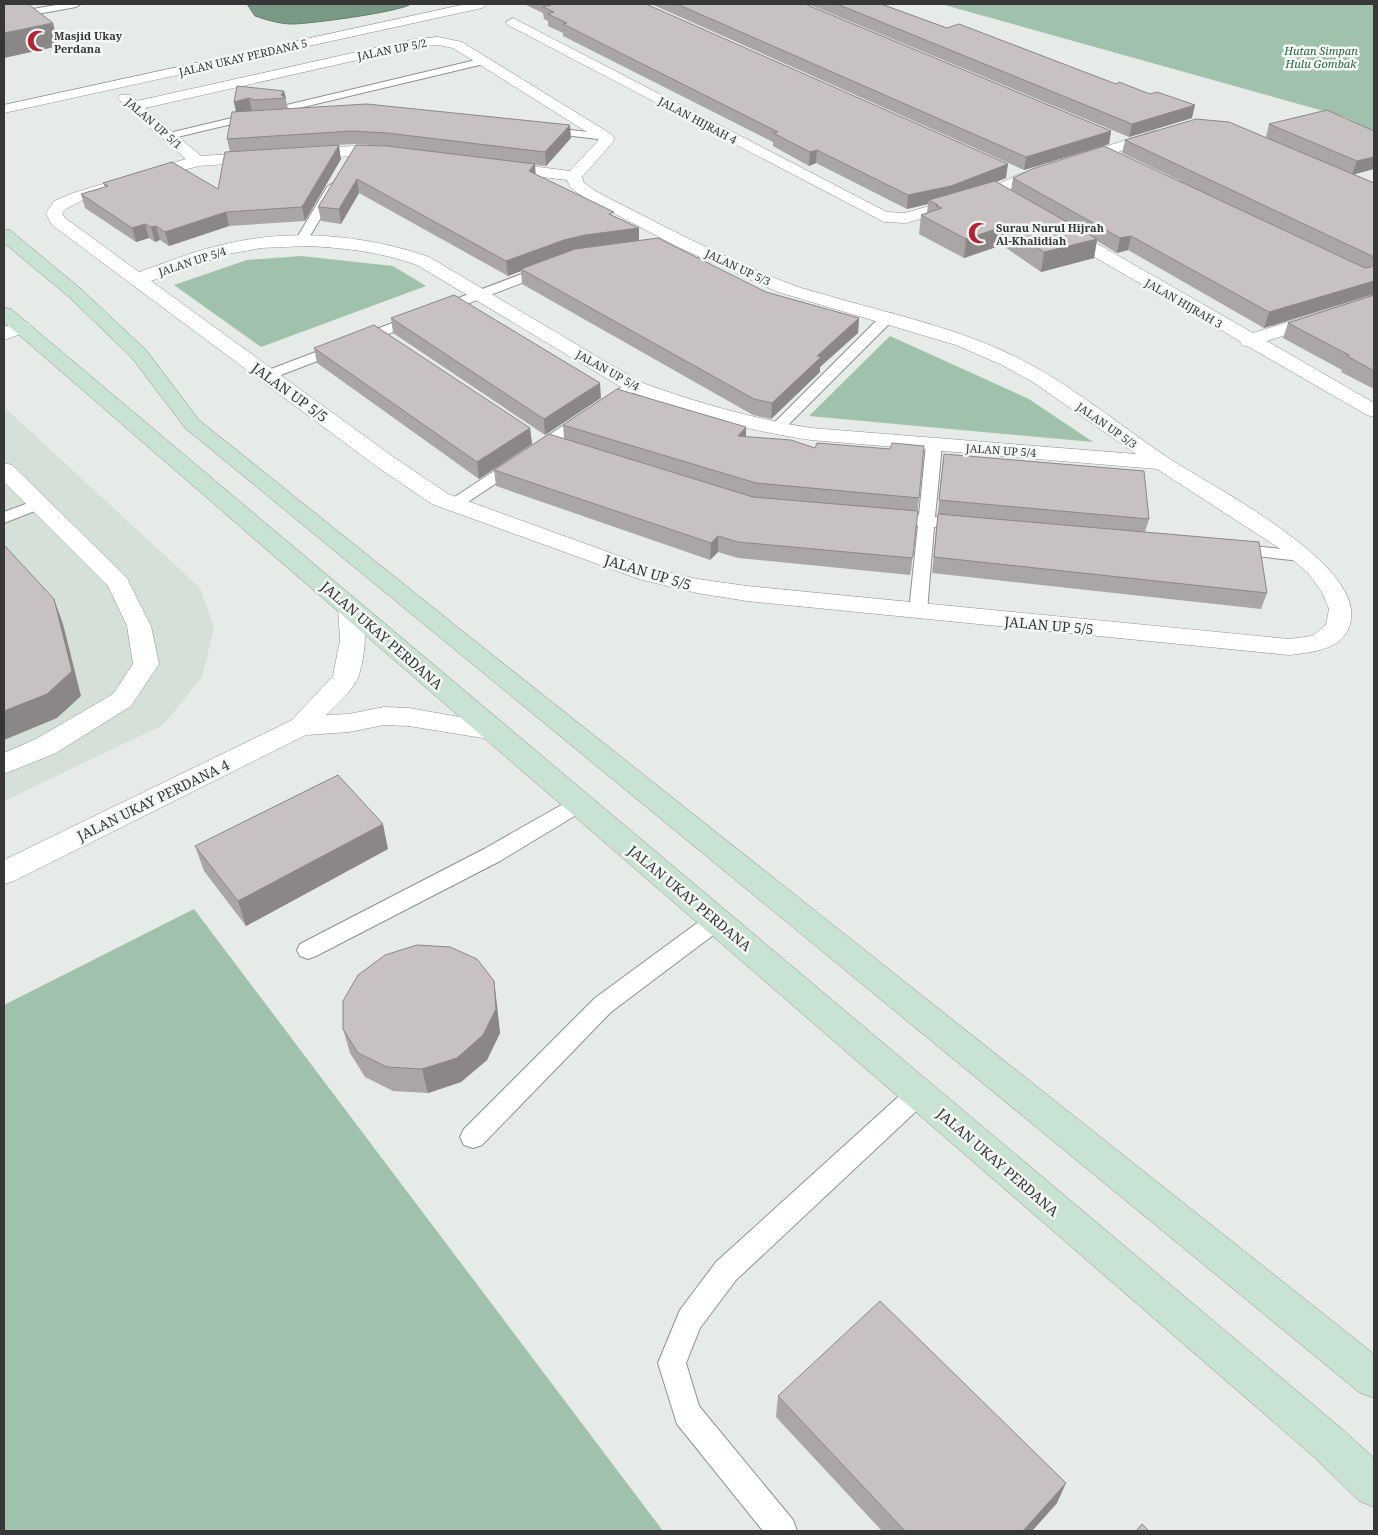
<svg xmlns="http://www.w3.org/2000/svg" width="1378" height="1535" font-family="'Noto Serif',serif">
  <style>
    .built { fill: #d5e0d8 }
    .green { fill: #a0c1ab }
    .water { fill: #799984; stroke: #657c6d }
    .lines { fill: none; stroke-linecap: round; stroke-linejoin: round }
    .lane-casing { stroke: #8d928e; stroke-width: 2 }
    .street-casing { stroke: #8d928e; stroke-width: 1 }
    .secondary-casing { stroke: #8d928e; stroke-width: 1 }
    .lane { fill: #fff; fill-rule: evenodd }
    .street { fill: #fff; fill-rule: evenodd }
    .secondary { fill: #c8e2d3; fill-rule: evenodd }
    .wall { fill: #aba6a6 }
    .shaded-wall { fill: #8b8787 }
    .building { fill: #c7c1c1; stroke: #8b8787 }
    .labels { text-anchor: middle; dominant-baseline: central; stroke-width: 5; stroke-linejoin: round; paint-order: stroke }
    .far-poi-label { font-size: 11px; font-weight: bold; fill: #363736; stroke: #f3f8f5; text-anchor: start }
    .far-street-label { font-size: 11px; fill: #363736; stroke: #f3f8f5 }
    .far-park-label { font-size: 11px; font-style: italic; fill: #2d6344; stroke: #f3f8f5 }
    .street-label { font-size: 14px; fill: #363736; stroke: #f3f8f5 }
  </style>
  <rect width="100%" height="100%" fill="#e6ebe7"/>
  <path class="built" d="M4 407 200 588 214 628 202 677 163 725 4 801Z"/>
  <path class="green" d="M941 4H1374V131L1345 117Z
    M301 256 393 266 426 286 261 347 174 285 247 260Z
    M890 336 1029 399 1093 442 809 416Z
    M194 909 663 1531H4V1005Z"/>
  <path class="water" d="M247 4H411C400 12 309 24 292 24 280 24 267 20 255 16Z"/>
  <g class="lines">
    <g class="lane-casing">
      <path id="lane" d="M62 4H81L76 7 4 20V14Z
        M484 58 489 61 488 63 169 139 163 136 169 133Z
        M544 127 606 134 612 137 606 140 540 132 538 130 540 128Z
        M333 183 339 187 307 241 305 244H297L295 241 327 187Z
        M548 264 553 265 554 268 553 271 273 378H263L261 375 263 372Z
        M888 313 893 314 895 317 893 320 781 432H771L768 429 883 314Z
        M633 382 638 383 640 386 638 389 459 508H447L445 505 447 502 628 383Z
        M934 440 939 442 942 445 935 517 969 520 971 524 969 528 963 529 934 527 927 611 924 615 918 617 912 615 909 611 918 525 884 522 882 518 884 514 890 513 919 515 926 445 929 442Z
        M39 499 45 501 47 504 45 507 4 523V512Z
        M1233 544 1301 551 1307 552 1310 556 1307 560 1301 561 1227 553 1225 549 1227 545Z
        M579 797 586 799 589 804 586 809 500 861 316 956 308 959 300 956 297 950 300 944 484 849 572 799Z
        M716 912 724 915 727 921 724 927 611 1012 482 1145 473 1148 464 1145 460 1137 464 1129 595 998 708 915Z
        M918 1084 927 1087 930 1094 927 1101 736 1280 700 1328 686 1363 699 1406 793 1520 797 1531H763L677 1424 658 1363 680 1310 716 1262 909 1087Z"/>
    </g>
    <g class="street-casing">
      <path id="street" d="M466 4H488L482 8 4 113V105Z
        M513 18 887 212 905 213 989 189 1017 175 1154 131H1164L1167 134 1164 137 1029 181 1001 195 906 223 884 222 508 25 506 22Z
        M438 37 462 42 611 134 614 137 613 142 582 177 584 183 597 192C660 224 723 258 790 284 805 290 821 293 836 298 896 315 959 329 1016 357 1071 384 1119 425 1170 459 1213 487 1361 562 1351 620 1346 650 1313 652 1289 655L747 601 697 593 639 579 432 504 376 466 52 225 46 213 54 201 73 193 186 159 120 101 118 98 120 95H130L137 101 415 39ZM438 45 453 48 598 139V141L570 171 389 148 354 146 201 156 145 108 415 47ZM354 156 389 158 567 180 571 188 585 198 678 247 778 292 956 345 1002 365 1033 382 1136 454 811 428C753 419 695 402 640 382L429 257C366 235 292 228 226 244 196 250 168 262 139 272L65 218 62 213 66 209 85 199 198 166ZM308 246C346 248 381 252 417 265L626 390C685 413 748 431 811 440L1157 469 1279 548 1308 573 1322 592 1329 609 1326 625 1312 636 1289 639 747 586 697 579 655 569 448 494 392 456 151 281 228 254 261 248Z
        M1064 227 1070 228 1253 333 1374 295V306L1267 341 1374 403V417L1367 415 1249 347 1242 345 1240 341 1058 236 1055 232 1058 228Z
        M22 321 29 323 32 327 29 331 4 340V327Z
        M4 463 12 465 127 578 151 626 159 664 131 706 56 753 4 774V753L36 739 113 694 133 664 127 626 108 586 4 482Z
        M350 600 359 603C369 618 365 663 357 680 350 693 336 705 326 715L349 714 384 707 409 708 504 725 508 731 504 737 495 740 409 726 384 725 349 732 306 735 14 881 4 884V860L292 720 333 676 340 640 338 608 341 603Z"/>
    </g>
    <g class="secondary-casing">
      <path id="secondary" d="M4 229 10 230 81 289 146 350 199 420 470 637 1374 1354V1398L1360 1393 185 428 132 358 69 297 4 243Z
        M4 307 11 309 1342 1429 1374 1458V1507L1359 1501 1314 1457 4 322Z"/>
    </g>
    <use href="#lane" class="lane"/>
    <use href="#street" class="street"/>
    <use href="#secondary" class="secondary"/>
  </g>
  <path class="wall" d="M524 4H646L1006 178 996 182 1011 190 1013 178 1181 181 1122 153 1125 140 1266 137 1269 124 1374 131 1353 174 1374 183V294L1264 328 1128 250 1117 253 1097 241 1094 258 1041 272 1002 245 964 258 919 234 921 215 927 213 928 204 907 209 816 163 809 166 773 146V142L563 36V33L548 26V21L544 19 543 13Z
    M651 4H805L1111 131 1109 144 1024 170Z
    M808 4H881L1192 118 1129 137Z
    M284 91 288 109 571 138 546 166 535 165V174L614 216 639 228V240L766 292 859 318 858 333 820 367V372L771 419 753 415 522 284 521 271 508 276 359 193 341 224 321 221 318 207 356 145 479 158 389 146 354 144 303 147 341 159 305 221 229 226 169 246 160 240 155 242 149 238 136 242 85 208 81 194 105 187 103 183 218 189 230 152 227 139 236 112 234 102Z
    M1374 295V389L1341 372 1342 370 1283 338 1288 323Z
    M391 318 601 398 545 435 393 333Z
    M314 348 530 428 532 444 479 479 317 363Z
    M563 425 746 427V436L919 498 911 571 910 575 738 558 718 552 710 560 496 486 494 470 564 439Z
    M944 454 1149 519 1145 532 1267 593 1261 609 932 573 942 470Z
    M195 846 388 849 246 926 204 871Z
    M494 981 497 1006 500 1033 487 1060 461 1082 428 1093 393 1091 365 1077 350 1053 343 1029Z
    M778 1396 1057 1503 1032 1531H882L776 1417Z"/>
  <path class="shaded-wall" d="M53 23 59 46 4 58V33Z
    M284 91 286 98 281 95Z
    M249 98 252 111 237 115 234 102Z
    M1195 105 1192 118 1129 137 1132 124Z
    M570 125 571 138 546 166 545 152Z
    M1111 131 1109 144 1024 170 1026 157Z
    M339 145 341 159 305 221 302 207Z
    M817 150 816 163 809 166 810 152Z
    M1374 157V169L1352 175 1357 161Z
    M535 164 536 178 529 171Z
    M1008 164 1006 178 949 200H929L928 204 907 209 908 195Z
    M357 179 359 193 341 224 339 209Z
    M226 212 229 226 169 246 165 232Z
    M145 224 149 238 136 242 132 228Z
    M156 226 160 240 155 242 151 227Z
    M1005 226 1002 245 964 258 966 239Z
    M639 228V243L521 269V271L508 276 506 261 564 240 585 235Z
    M1131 236 1128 250 1117 253 1120 238Z
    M1097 239 1094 258 1041 272 1044 252Z
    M1374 281V294L1264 328 1269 312Z
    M859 318 858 333 820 367V372L771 419 772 403 817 356Z
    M600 383 601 398 545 435 544 419Z
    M746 427V443L738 436Z
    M530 428 532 444 479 479 477 462Z
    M718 536V552L710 560 711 543Z
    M54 599 63 624 81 696 57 718 4 740V711Z
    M383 824 388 849 246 926 238 901Z
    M494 981 497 1006 500 1033 487 1060 461 1082 428 1093 422 1069Z
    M1066 1483 1057 1503 1032 1531H1023Z"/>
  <path class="building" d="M4 4H28L53 23 4 33Z
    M548 4H646L1008 164 951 186 908 195 817 150 810 152 773 133 778 132 563 24 567 23 548 14 554 12 543 7 551 5Z
    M677 4H805L1111 131 1026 157Z
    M837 4H881L947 28 959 24 1116 84 1119 82 1150 94 1157 92 1195 105 1132 124Z
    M237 86 284 91 281 95 286 98 255 100 249 98 234 102Z
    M367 104 570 125 545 152 387 133 352 131 227 139 232 112Z
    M1327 110 1374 131V157L1357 161 1269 124Z
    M1196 119 1229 122 1374 183V260L1372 256 1125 140Z
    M339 145 302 207 226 212 165 232 156 226 151 227 145 224 132 228 81 194 108 186 103 183 172 162 218 189 225 152Z
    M356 145 387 146 535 164 529 171 614 212 609 214 639 228 585 235 564 240 506 261 357 179 339 209 318 207Z
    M1104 146 1365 268 1371 267 1374 264V281L1269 312 1131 236 1120 238 1013 178 1032 169Z
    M995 181 1097 239 1044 252 1005 226 966 239 921 215 942 208 936 206 938 205 929 200Z
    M658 238 766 292 859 318 817 356 821 357 772 403 754 399 521 269 575 249Z
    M454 295 600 383 544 419 391 318Z
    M1374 295V371L1347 356 1349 355 1288 323Z
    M374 325 530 428 477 462 314 348Z
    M617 389 746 427 738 436 791 440 815 448 817 443 890 449 892 443 924 446 919 498 756 483 563 425Z
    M549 434 753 497 918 511 913 555 912 558 738 542 718 536 711 543 494 470Z
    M944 454 1144 471 1149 519 939 500Z
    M938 514 1259 542 1267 593 934 557Z
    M4 545 54 599 72 671 47 694 4 711Z
    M338 775 383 824 238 901 195 846Z
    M417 945 450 947 477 959 494 981 496 1009 483 1035 457 1058 422 1069 387 1067 358 1053 343 1029V1001L358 975 385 955Z
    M880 1301 1066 1483 1023 1531H905L778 1396Z
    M1142 1524 1149 1531H1136Z"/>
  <defs>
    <g id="mosque-bare" transform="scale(1.725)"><path d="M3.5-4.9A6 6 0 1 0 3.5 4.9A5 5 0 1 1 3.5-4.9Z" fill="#b42334" stroke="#f3f8f5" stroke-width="2.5" paint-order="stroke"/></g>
  </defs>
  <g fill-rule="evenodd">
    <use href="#mosque-bare" x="38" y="41"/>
    <use href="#mosque-bare" x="979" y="233"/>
  </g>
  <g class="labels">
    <g class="far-poi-label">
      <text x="54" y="35">Masjid Ukay<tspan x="54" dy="13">Perdana</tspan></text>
      <text x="996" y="227">Surau Nurul Hijrah<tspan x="996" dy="13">Al-Khalidiah</tspan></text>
    </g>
    <g class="far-street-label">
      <text transform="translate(392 49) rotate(-11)">JALAN UP 5/2</text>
      <text transform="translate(243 57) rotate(-13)">JALAN UKAY PERDANA 5</text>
      <text transform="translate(698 120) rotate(28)">JALAN HIJRAH 4</text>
      <text transform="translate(154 123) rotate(41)">JALAN UP 5/1</text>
      <text transform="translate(192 261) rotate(-18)">JALAN UP 5/4</text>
      <text transform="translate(738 267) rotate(25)">JALAN UP 5/3</text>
      <text transform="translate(1184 303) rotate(30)">JALAN HIJRAH 3</text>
      <text transform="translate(608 370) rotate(29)">JALAN UP 5/4</text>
      <text transform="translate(1107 425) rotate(35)">JALAN UP 5/3</text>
      <text transform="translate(1001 450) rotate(4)">JALAN UP 5/4</text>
    </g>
    <g class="far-park-label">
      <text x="1321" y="50">Hutan Simpan<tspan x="1321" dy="13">Hulu Gombak</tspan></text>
    </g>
    <g class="street-label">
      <text transform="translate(290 392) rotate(36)">JALAN UP 5/5</text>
      <text transform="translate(648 572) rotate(17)">JALAN UP 5/5</text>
      <text transform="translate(1049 625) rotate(5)">JALAN UP 5/5</text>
      <text transform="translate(382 635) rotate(41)">JALAN UKAY PERDANA</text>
      <text transform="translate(153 800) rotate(-26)">JALAN UKAY PERDANA 4</text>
      <text transform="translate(690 898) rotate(40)">JALAN UKAY PERDANA</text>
      <text transform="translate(998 1162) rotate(41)">JALAN UKAY PERDANA</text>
    </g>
  </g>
  <rect width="1378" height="1535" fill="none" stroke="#363736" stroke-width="10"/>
</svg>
